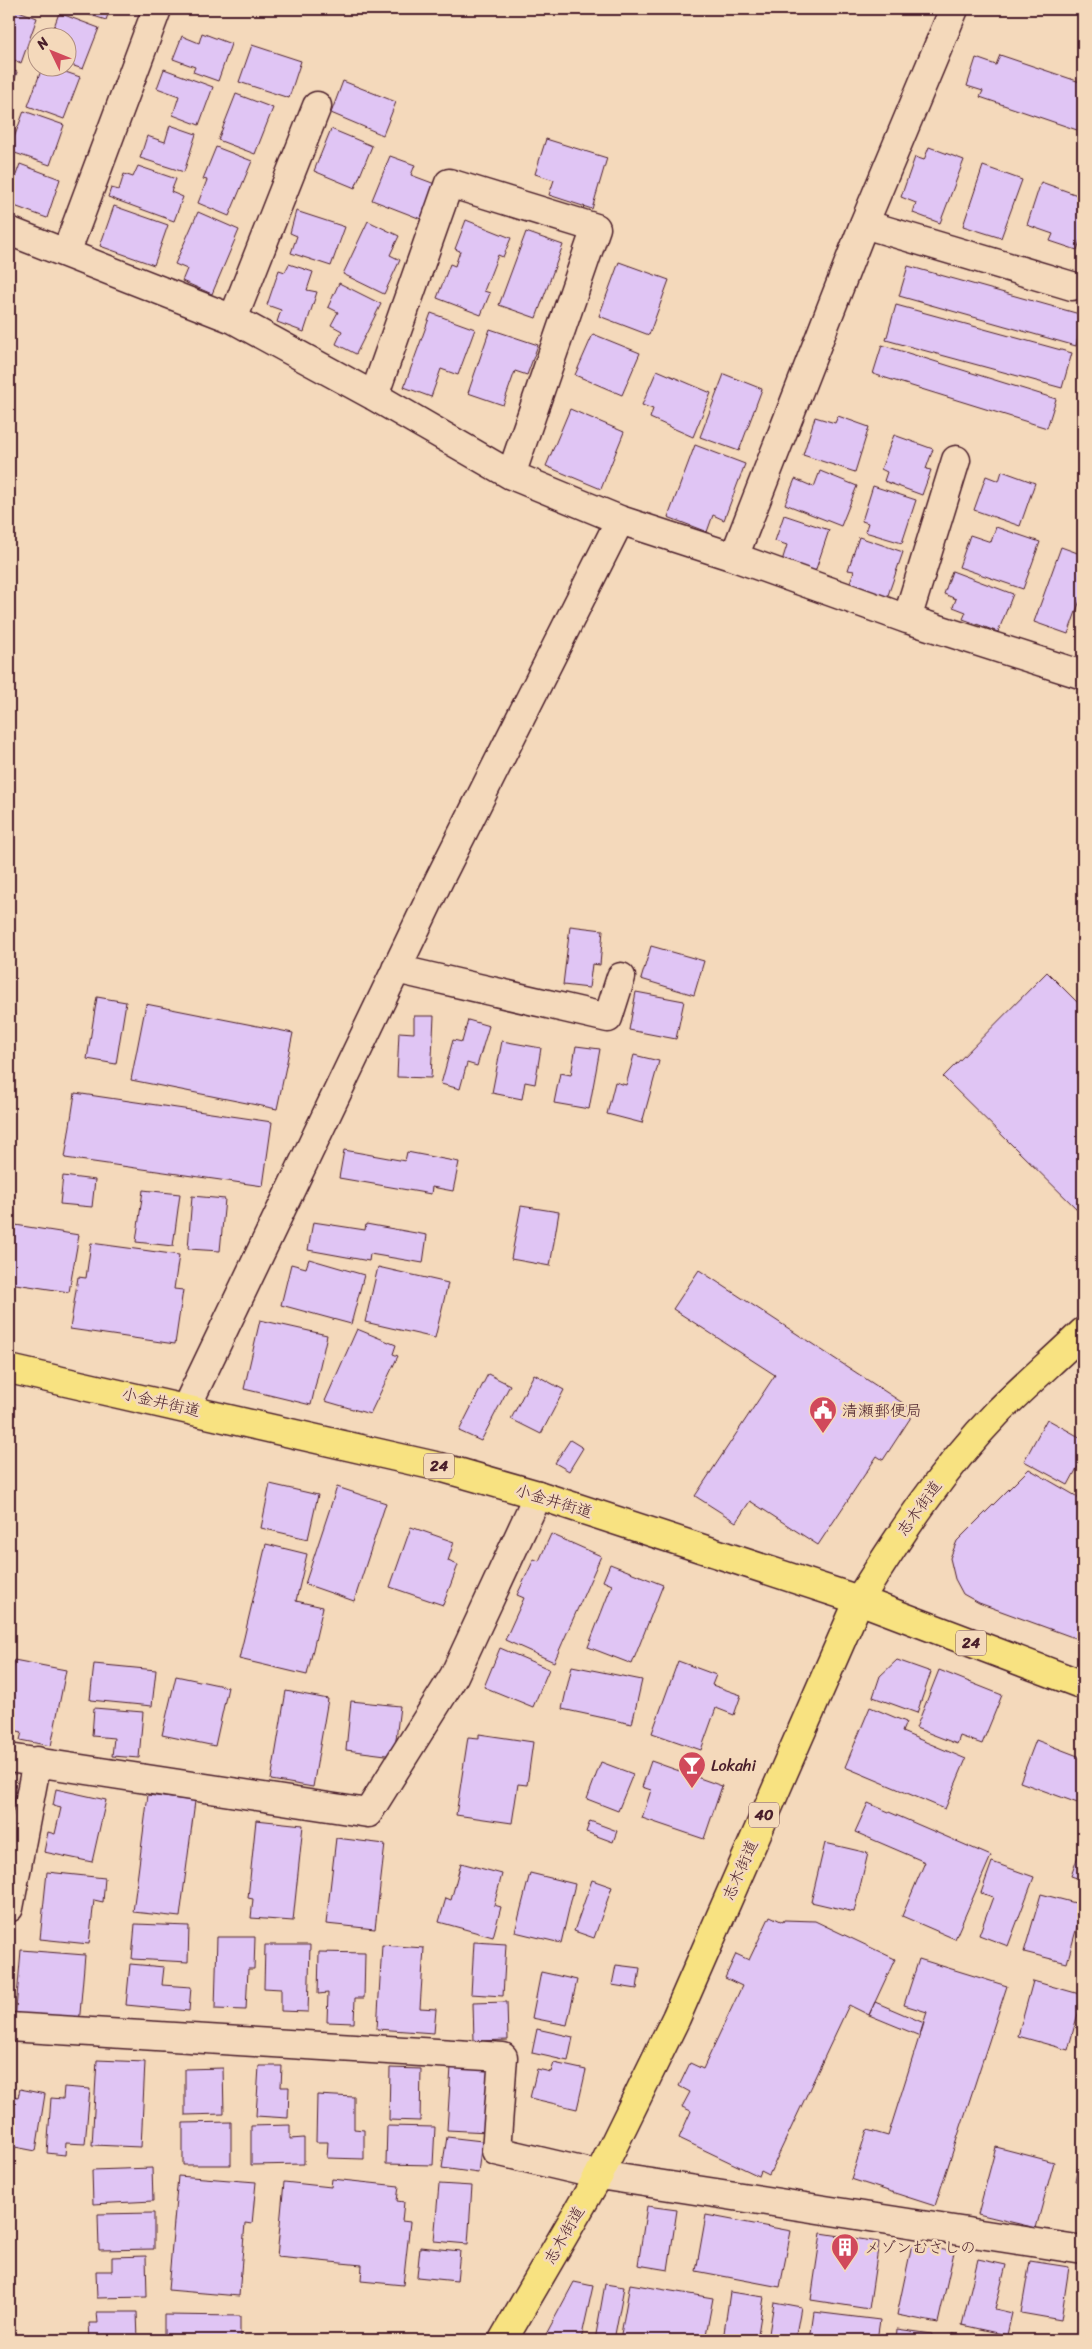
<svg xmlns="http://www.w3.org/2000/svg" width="1092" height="2349" font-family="Sriracha,'Klee One',sans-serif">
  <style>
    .building { fill: #e0c5f4; stroke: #4a1f2b }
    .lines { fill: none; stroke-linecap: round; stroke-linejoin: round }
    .minor-casing { stroke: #4a1f2b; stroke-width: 31 }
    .major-casing { stroke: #4a1f2b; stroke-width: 31 }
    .minor { stroke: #f4d9bb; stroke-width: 28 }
    .major { stroke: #f8e281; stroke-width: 28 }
    .labels { text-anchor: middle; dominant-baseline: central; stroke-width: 5; stroke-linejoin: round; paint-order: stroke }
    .shield { fill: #f4d9bb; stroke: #7d5756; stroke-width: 1 }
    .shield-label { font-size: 15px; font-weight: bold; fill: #4a1f2b }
    .street-label { font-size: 16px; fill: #4a1f2b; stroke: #f4d9bb }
    .poi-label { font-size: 16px; fill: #4a1f2b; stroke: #f4d9bb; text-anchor: start }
  </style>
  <rect width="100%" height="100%" fill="#f4d9bb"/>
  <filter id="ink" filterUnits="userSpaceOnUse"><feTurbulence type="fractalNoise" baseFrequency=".02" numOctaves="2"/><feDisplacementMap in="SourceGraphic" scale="10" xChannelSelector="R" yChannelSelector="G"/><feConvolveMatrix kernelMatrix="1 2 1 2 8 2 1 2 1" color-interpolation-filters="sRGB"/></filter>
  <g filter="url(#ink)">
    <path class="building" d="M72 9H110L106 20Z
      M16 10 37 18 21 63 9 58V21L12 22Z
      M59 13 99 28 83 69 68 64V38H50Z
      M202 33 231 44 218 81 193 72 195 67 173 59 182 36 199 43Z
      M252 45 301 61 289 98 239 82Z
      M1000 55 1083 83V132L980 97 983 91 967 86 976 58 996 65Z
      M42 68H54L80 77 64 119 28 106Z
      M9 69 17 72 9 98Z
      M164 69 213 87 199 125 173 115 179 96 157 88Z
      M343 81 396 102 383 135 331 113Z
      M236 94 273 108 255 154 218 140Z
      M24 111 64 125 50 165 9 151Z
      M170 125 196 134 184 172 140 158 147 136 165 142Z
      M331 129 372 146 355 188 314 171Z
      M546 139 607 158 592 209 549 195 554 180 535 174Z
      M216 147 252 161 229 216 198 203 207 180 203 179Z
      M929 147 964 160 940 223 913 213 916 203 901 197 915 157 924 160Z
      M390 156 415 165 411 175 435 184 421 219 372 200Z
      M20 164 60 179 47 218 9 204V194Z
      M138 166 176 179 171 192 183 197 174 221 108 197 111 188 119 190 124 174 133 177Z
      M983 166 1022 180 1001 238 963 226Z
      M1041 182 1083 197V232L1077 250 1050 241 1053 234 1027 225Z
      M114 206 168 225 154 265 100 246Z
      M296 211 345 227 331 266 291 253 297 236 290 233Z
      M198 212 239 230 212 294 182 281 187 269 175 264Z
      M466 220 511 238 503 257 498 255 484 291 490 293 481 315 437 298 450 264 455 266 460 251 455 249Z
      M368 221 399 236 390 255 400 260 384 294 343 274Z
      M526 232 563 245 536 318 499 305Z
      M619 262 669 280 649 335 599 316Z
      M289 264 313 272 307 290 317 292 304 332 277 322 281 310 267 305 279 270 285 272Z
      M908 266 1083 315 1076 346 899 296Z
      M339 283 381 304 356 354 336 344 342 331 331 325 338 312 328 307Z
      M896 305 1072 353 1062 388 886 340Z
      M431 313 475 329 458 375 441 369 431 397 404 387Z
      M490 329 538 345 527 375 515 371 503 405 468 393Z
      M593 334 640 353 622 395 575 375Z
      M882 345 1056 399 1047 428 873 374Z
      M657 370 711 393 693 437 650 418 653 409 642 405Z
      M724 374 762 389 739 451 700 437Z
      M570 409 624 432 601 489 546 466Z
      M838 416 869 427 855 472 803 455 815 417 835 423Z
      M894 435 933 449 926 469 931 470 922 495 884 481 887 472 881 469Z
      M695 445 745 464 724 520 713 515 707 532 668 517Z
      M820 471 857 486 841 526 785 504 795 479 814 487Z
      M1002 471 1035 483 1020 526 974 510 986 476 999 481Z
      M873 486 916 500 902 543 865 532 868 523 862 521Z
      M784 515 829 530 815 572 782 561 787 545 775 541Z
      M996 527 1040 542 1023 589 959 567 970 535 991 542Z
      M859 537 903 552 887 598 849 585 854 571 848 570Z
      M1061 547 1083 555V592L1068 634 1034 622Z
      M952 571 1013 594 998 632 963 619 966 612 953 607 956 599 944 594Z
      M570 926 603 930 600 965 592 964 589 988 563 985Z
      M651 946 704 961 694 995 641 979Z
      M1047 972 1083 1008V1215L943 1077Z
      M636 992 684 1001 676 1039 629 1030Z
      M97 997 126 1002 116 1064 87 1059Z
      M146 1004 293 1033 277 1109 131 1080Z
      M414 1016H434L431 1078 397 1077 399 1032 414 1033Z
      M468 1020 489 1026 477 1066 467 1063 460 1089 441 1084 453 1040 462 1042Z
      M502 1041 541 1048 535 1084 525 1082 522 1099 492 1093Z
      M576 1046 600 1049 589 1109 554 1103 560 1073 571 1075Z
      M634 1055 659 1061 642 1123 607 1114 615 1082 626 1085Z
      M75 1093 272 1122 263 1186 65 1158Z
      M344 1150 405 1161 407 1152 459 1162 453 1191 432 1187 431 1194 339 1178Z
      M63 1176 95 1180 92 1207 60 1204Z
      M143 1190 180 1194 173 1246 136 1242Z
      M192 1196 225 1199 220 1251 188 1249Z
      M521 1206 559 1212 550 1266 511 1259Z
      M313 1222 365 1230 366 1224 427 1235 423 1263 370 1254 369 1261 308 1250Z
      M9 1224 79 1235 69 1292 9 1283Z
      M91 1243 179 1255 174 1289 183 1290 175 1344 70 1329 78 1277 86 1278Z
      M309 1259 364 1275 351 1324 281 1305 291 1264 306 1268Z
      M378 1267 448 1283 435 1338 365 1322Z
      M699 1270 915 1411 883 1460 877 1456 818 1545 750 1501 736 1522 695 1496 775 1375 673 1309Z
      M260 1320 327 1335 311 1405 244 1389Z
      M357 1329 396 1345 393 1354 398 1356 370 1414 325 1401Z
      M488 1374 510 1385 481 1441 459 1431Z
      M534 1374 564 1390 541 1434 511 1419Z
      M1047 1419 1083 1439V1457L1068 1485 1024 1461Z
      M570 1440 583 1448 569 1471 555 1463Z
      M1029 1469 1083 1500V1641L979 1603 963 1594 955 1579 950 1558 957 1541Z
      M270 1484 318 1495 308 1539 261 1528Z
      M337 1487 386 1503 354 1601 305 1584Z
      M411 1527 454 1542 448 1561 458 1565 443 1605 390 1587Z
      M551 1534 601 1556 554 1662 505 1640 524 1598 517 1595 534 1559 539 1561Z
      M266 1544 307 1554 296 1601 323 1607 307 1675 239 1659Z
      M610 1564 663 1585 632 1664 588 1647 612 1585 603 1581Z
      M500 1648 549 1669 533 1707 484 1687Z
      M14 1660 66 1670 51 1746 20 1740 22 1732 9 1729V1686Z
      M897 1660 931 1672 917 1713 873 1697 880 1676Z
      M678 1661 716 1675 712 1685 741 1695 734 1715 716 1708 701 1750 652 1733Z
      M94 1664 156 1670 152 1706 90 1700Z
      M572 1666 642 1680 632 1724 562 1709Z
      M939 1670 1002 1695 982 1744 960 1736 957 1744 916 1728Z
      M176 1676 228 1687 215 1746 162 1735Z
      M286 1691 328 1699 313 1787 271 1780Z
      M351 1701 400 1706 394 1756 346 1750Z
      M870 1707 906 1722 902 1732 966 1759 945 1809 845 1767Z
      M94 1708 143 1712 139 1758 112 1756 114 1738 92 1736Z
      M479 1734 533 1742 527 1785 518 1784 512 1823 456 1815 468 1737 479 1738Z
      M1036 1740 1083 1758V1805L1020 1782Z
      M651 1761 722 1786 704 1839 642 1818 651 1790 642 1787Z
      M601 1762 633 1774 618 1811 587 1799Z
      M56 1789 106 1800 92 1862 44 1852 48 1832 55 1834 61 1808 53 1806Z
      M148 1795 195 1801 180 1917 133 1912Z
      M868 1803 991 1856 955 1939 902 1916 925 1862 855 1832Z
      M256 1820 303 1825 293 1921 251 1918 253 1899 248 1898Z
      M590 1821 617 1831 613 1842 586 1832Z
      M336 1838 385 1844 375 1929 326 1924Z
      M1083 1842V1880L1071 1876Z
      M825 1843 868 1853 854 1912 811 1902Z
      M992 1862 1034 1877 1008 1946 979 1935 993 1897 981 1893Z
      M461 1863 502 1874 494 1905 501 1907 493 1937 439 1922 446 1898 451 1900Z
      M47 1872 105 1878 103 1902 94 1900 89 1944 40 1939Z
      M530 1873 575 1884 561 1943 515 1932Z
      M592 1880 612 1887 594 1938 574 1931Z
      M1041 1894 1083 1905 1067 1963 1024 1952Z
      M770 1916 783 1922 784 1920 815 1921 895 1959 869 2015 849 2005 769 2175 761 2171 759 2176 679 2138 691 2111 682 2107 690 2092 679 2086 690 2063 703 2069 742 1986 725 1978 736 1954 749 1960Z
      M135 1924 189 1926 188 1962 132 1959Z
      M217 1937H255L254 1969H248L246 2010 215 2009Z
      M474 1942 506 1944 503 1996 471 1994Z
      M265 1945H310L308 2012 281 2011V1989L264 1988Z
      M382 1945 424 1948 420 2008 436 2009 434 2033 377 2029Z
      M21 1950 85 1955 79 2025 15 2021Z
      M319 1952 365 1953 364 1998H355L354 2023 327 2022 328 1993 318 1994Z
      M919 1959 1007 1986 935 2206 851 2179 867 2130 888 2136 927 2012 904 2005Z
      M130 1964 164 1967 162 1985 191 1987 189 2011 126 2005Z
      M616 1965 640 1968 637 1989 612 1985Z
      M541 1972 577 1980 567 2025 532 2018Z
      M1033 1981 1083 1995 1068 2050 1018 2036Z
      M507 2002 508 2040 474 2041 473 2003Z
      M875 2002 924 2023 920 2036 869 2015Z
      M537 2029 573 2037 568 2061 532 2053Z
      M97 2060 145 2062 141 2147 92 2145Z
      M554 2063 586 2070 577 2109 530 2098 537 2069 551 2072Z
      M259 2066H282L281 2087H289L288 2118 256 2116Z
      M451 2067 492 2069 489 2132 447 2130Z
      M223 2068 224 2114 185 2115V2069Z
      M390 2068 421 2069 420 2121 389 2120Z
      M64 2087 90 2089 85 2144 66 2143 65 2155 47 2153 51 2098 63 2099Z
      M20 2089 45 2094 36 2151 15 2147 14 2154 9 2153V2095L18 2097Z
      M317 2095 354 2097V2129L364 2130V2159L327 2158 328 2142H316Z
      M231 2122V2165H183V2123Z
      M290 2125V2139L304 2138V2164L251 2165V2126Z
      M387 2126 435 2127 433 2165 386 2164Z
      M447 2137 482 2141 478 2173 442 2168Z
      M1083 2138V2182L1075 2181Z
      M996 2147 1054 2162 1036 2228 978 2214Z
      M152 2168 153 2201 93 2204 92 2170Z
      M9 2169H10L9 2202Z
      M178 2176 256 2182 252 2224 245 2223 239 2296 168 2290Z
      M332 2179 399 2186 397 2201 404 2202 402 2221 410 2222 403 2285 361 2281 362 2265 277 2257 284 2182 331 2187Z
      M439 2184 472 2186 468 2244 434 2241Z
      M647 2206 677 2210 668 2270 638 2265Z
      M154 2213V2249L99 2250 98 2214Z
      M706 2215 791 2231 780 2287 696 2271Z
      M821 2233 879 2242 869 2309 811 2300Z
      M912 2244 954 2252 938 2323 897 2315Z
      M420 2247 460 2251 457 2281 417 2277Z
      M146 2256 147 2297 97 2298 96 2271H112V2257Z
      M978 2259 1006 2265 995 2309 1012 2313 1007 2335 962 2325Z
      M1030 2261 1069 2267 1061 2320 1021 2313Z
      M574 2282 593 2286 581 2340H543Z
      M605 2284 624 2287 614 2340H595Z
      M630 2284 713 2298 705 2340H620Z
      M730 2292 764 2297 757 2340H723Z
      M774 2302 801 2307 795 2340H768Z
      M1083 2304V2340H1077Z
      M9 2311H10V2330H9Z
      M97 2312H137L138 2340H90L89 2323H98Z
      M814 2312 880 2320 877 2340H810Z
      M164 2315 240 2316V2340H164Z
      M897 2329 932 2334 931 2340H896Z
      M953 2334 984 2340H952Z"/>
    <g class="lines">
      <g class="minor-casing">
        <path id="minor" d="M864 224 1072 286
          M9 231 233 319 374 396 511 475 620 520 734 557 907 619 1083 675
          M66 253 157 9
          M233 319 317 106
          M374 396 449 183 596 228 511 475
          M734 557 864 224 954 9
          M907 619 956 460
          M396 969 608 1018 621 977
          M186 1408 439 880 620 520
          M9 1758 368 1813 454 1676 538 1495
          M9 1908 37 1761
          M9 2027 503 2057 496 2151 599 2175 1083 2250"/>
      </g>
      <g class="major-casing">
        <path id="major" d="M9 1369 440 1467 538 1495 859 1600 1083 1685
          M503 2340 599 2175 676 2018 859 1600C900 1534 943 1469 997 1413 1025 1385 1055 1359 1083 1332"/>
      </g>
      <use href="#minor" class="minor"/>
      <use href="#major" class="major"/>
    </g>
  </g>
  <defs>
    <g id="civic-pin" transform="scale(1.4375)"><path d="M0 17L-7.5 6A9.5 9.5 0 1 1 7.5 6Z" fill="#d1495b" stroke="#f4d9bb"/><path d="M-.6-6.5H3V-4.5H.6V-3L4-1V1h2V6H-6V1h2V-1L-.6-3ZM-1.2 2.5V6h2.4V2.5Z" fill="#fff"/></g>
    <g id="bar-pin" transform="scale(1.4375)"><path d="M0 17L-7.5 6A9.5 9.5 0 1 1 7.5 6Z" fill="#d1495b" stroke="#f4d9bb"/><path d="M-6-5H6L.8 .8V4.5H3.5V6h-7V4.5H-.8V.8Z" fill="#fff"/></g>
    <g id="building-pin" transform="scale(1.4375)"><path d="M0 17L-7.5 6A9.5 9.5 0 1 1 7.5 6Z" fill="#d1495b" stroke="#f4d9bb"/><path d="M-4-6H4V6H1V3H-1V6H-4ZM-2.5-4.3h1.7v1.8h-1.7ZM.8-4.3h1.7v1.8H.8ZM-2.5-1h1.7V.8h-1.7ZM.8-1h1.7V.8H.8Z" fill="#fff"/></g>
  </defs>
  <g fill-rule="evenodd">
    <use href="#civic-pin" x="823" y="1410"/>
    <use href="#bar-pin" x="692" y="1765"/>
    <use href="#building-pin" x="845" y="2247"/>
  </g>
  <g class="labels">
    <g class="shield">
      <rect x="424" y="1453.5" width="30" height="25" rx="4"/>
      <rect x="956" y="1630.5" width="30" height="25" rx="4"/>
      <rect x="749" y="1802.5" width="30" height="25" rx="4"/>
    </g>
    <g class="shield-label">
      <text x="439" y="1466">24</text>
      <text x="971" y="1643">24</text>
      <text x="764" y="1815">40</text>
    </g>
    <g class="street-label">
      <text transform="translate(161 1402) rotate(13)">小金井街道</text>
      <text transform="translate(554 1501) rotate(17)">小金井街道</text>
      <text transform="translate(919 1508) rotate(-54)">志木街道</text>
      <text transform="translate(740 1870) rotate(-66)">志木街道</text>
      <text transform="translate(564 2235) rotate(-60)">志木街道</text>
    </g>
    <g class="poi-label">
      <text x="842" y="1410">清瀬郵便局</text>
      <text x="711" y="1765">Lokahi</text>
      <text x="864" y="2247">メゾンむさしの</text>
    </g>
  </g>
  <rect width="1092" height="2349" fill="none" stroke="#f4d9bb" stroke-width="30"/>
  <rect x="15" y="15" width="1062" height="2319" fill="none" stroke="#4a1f2b" stroke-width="2" filter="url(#ink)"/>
  <g transform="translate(52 52) rotate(313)"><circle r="24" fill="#f4d9bb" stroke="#b08f81"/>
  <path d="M0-4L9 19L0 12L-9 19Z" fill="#d1495b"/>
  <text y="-8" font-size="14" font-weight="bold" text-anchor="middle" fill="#4a1f2b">N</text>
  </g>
</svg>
